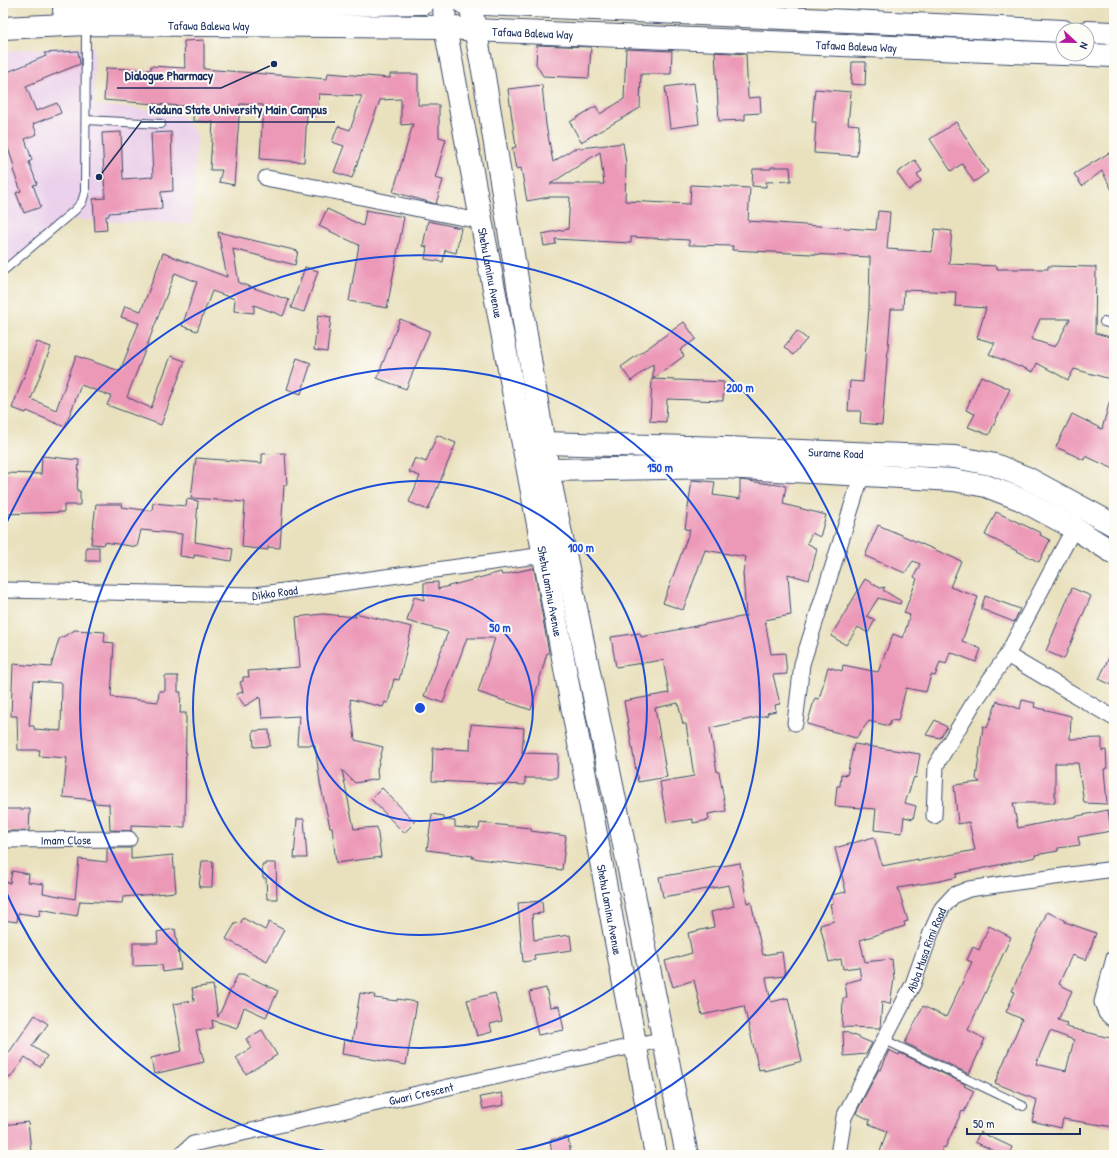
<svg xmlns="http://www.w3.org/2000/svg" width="1117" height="1158" font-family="'Patrick Hand',sans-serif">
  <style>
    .built { fill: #ebd1eb }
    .building { fill: #ec98b7; fill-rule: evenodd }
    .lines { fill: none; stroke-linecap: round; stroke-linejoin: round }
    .lane-casing { stroke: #3a4a6c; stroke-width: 10 }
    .street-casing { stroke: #3a4a6c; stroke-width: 17 }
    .secondary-casing { stroke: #3a4a6c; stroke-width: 24 }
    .lane { stroke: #fff; stroke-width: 8 }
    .street { stroke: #fff; stroke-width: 15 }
    .secondary { stroke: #fff; stroke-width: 22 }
    .ring { fill: none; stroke: #1d4ed8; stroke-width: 2 }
    .labels { text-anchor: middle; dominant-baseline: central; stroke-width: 4; stroke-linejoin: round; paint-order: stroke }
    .street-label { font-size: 12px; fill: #1b2f5e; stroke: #fdfcf7 }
    .centre { fill: #1d4ed8; stroke: #fdfcf7; stroke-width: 2 }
    .ring-label { font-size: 12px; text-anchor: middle; font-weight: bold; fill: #1d4ed8; stroke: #fdfcf7; stroke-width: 4; stroke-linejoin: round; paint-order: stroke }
    .leader { fill: none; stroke: #1b2f5e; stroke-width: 1.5 }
    .callout-dot { fill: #1b2f5e; stroke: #fdfcf7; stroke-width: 1.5 }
    .callout-label { font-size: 13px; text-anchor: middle; font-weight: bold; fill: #1b2f5e; stroke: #fdfcf7; stroke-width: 4; stroke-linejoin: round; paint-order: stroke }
  </style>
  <rect width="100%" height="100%" fill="#fdfcf7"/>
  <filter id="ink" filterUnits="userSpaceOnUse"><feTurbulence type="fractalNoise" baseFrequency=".025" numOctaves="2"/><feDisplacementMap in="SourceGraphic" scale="8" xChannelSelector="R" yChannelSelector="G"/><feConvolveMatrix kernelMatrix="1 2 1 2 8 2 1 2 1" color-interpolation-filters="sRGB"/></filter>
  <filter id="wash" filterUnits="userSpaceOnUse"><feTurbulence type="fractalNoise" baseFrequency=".012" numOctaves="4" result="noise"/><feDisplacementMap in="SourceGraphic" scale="16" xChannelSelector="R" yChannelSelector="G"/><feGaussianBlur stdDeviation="0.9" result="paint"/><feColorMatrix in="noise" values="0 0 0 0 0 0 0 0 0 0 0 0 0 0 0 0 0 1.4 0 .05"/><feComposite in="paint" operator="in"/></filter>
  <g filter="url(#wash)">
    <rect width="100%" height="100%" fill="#e9e1be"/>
    <path class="built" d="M94 46 95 105 178 112 197 134 192 224 69 220 3 278V51Z"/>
    <g id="blocks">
      <path class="building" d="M204 40V69L327 79 328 73 390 78V74H418V105H439V137L446 139 435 178 443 180 436 204 393 192 413 124 401 125V99L380 100 352 178 334 172 344 146 332 142 338 126 350 130 362 96 319 94 317 114 307 113 304 162 260 159 263 105 240 104 234 185 219 182 222 170H210L213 122 193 121 194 107 104 100 106 68 151 70V66L185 68 184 41Z
        M537 45 591 47 589 78 543 76 536 64Z
        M626 49 672 51 671 74H641L640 108 581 142 570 122 596 106 600 114 624 99Z
        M78 51 80 64 26 86 36 111 57 103 61 113 33 124 37 134 25 139 32 160 29 162 37 184 33 185 41 207 24 213 16 193 21 191 13 170 15 169 3 133V74L46 56 44 53Z
        M715 52 746 54 748 98 760 97 761 113 745 114V120L719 121Z
        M852 62H866L865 85 851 84Z
        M694 83 699 124 670 128 665 87Z
        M542 85 546 125 553 162 573 149 623 143 626 163 625 201 690 204 691 185 750 188 748 221 876 230 878 211 890 212 887 249 932 252 935 229 952 231 949 264 997 266V269H1048V266L1096 267 1095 333 1114 338V380L1074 369 1068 380 1037 363 1033 372 1020 366 1019 367 989 354 995 343 977 338 986 308 955 306 956 292 904 290 903 309H891L882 425 860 423 861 411H848L850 381 863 382 869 308 870 257 732 250 733 246 689 245V240L631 237V243L555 239 556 244 544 246 542 234 568 229 570 197H549L527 201 521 168 516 169 512 148 516 147 508 89ZM600 152 604 184H550ZM1040 319H1070L1055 347 1031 339Z
        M815 89 851 92 848 124 859 125 857 156 814 153 816 122H812Z
        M956 122 988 172 974 182 962 164 951 171 930 139Z
        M121 132 123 179 153 177 151 133 171 132 173 191 161 192 162 209 109 213V216H106L107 230 95 231 93 199 105 198 102 133Z
        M1114 150V194L1102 171 1082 186 1074 174Z
        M915 160 922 171 917 174 921 181 909 190 897 173Z
        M771 167H790L791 181 766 182V187L752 186 753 169H771Z
        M327 209 363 226 366 210 404 217 387 308 349 301 359 245 319 226Z
        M428 221 461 228 456 253 445 250 443 262 425 259 427 247 423 246Z
        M218 232 298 251 295 265 233 249 239 283 289 300 283 316 254 305V313L234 311 235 299 212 291 197 331 182 326 197 282 175 273 127 397 151 408 171 356 185 361 161 425 107 405 111 396 81 385 65 427 27 411 26 413 12 408 37 342 51 347 31 399 56 410 76 356 120 371 139 323 121 317 125 306 141 311 163 253 227 277Z
        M305 267 318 271 304 312 291 308Z
        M318 315 331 317 327 352 314 350Z
        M400 319 430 331 406 389 377 378Z
        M684 322 696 339 680 350 684 356 653 379V364L631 381 621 367Z
        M797 331 807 339 793 355 784 347Z
        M297 358 311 363 301 394 287 389Z
        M981 376 1010 389 989 435 968 427 975 414 966 410Z
        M652 379 724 382 723 401 667 399 666 422 650 421Z
        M1110 400 1114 401V469L1085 456 1084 460 1056 447 1072 414 1102 429Z
        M437 435 456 443 428 510 409 502 420 476 409 472 415 458 426 462Z
        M285 453 287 485H284L280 548 268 547V550L242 547 245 502 191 498 196 458 262 463V454Z
        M42 456 79 460 77 491H80V505H64V512L3 514V473L41 474Z
        M692 480 715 482 713 495 740 499V480L786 486 783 504 826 515 820 537 812 533 807 543 817 549 809 580 788 574 791 615 765 620 771 654 785 653 787 674 773 675 780 704 775 705 776 711 767 713 768 715 710 728 717 772H719L726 811 708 814 709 820 693 823V819L667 823 660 782 694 776 686 724H683L678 703 655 708 667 777 638 782 624 701 669 693 663 660 616 667 611 637 640 633 641 637 746 616 743 573 746 557 705 550 683 610 663 603 690 530 685 529Z
        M187 499 198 501 195 542 233 549 231 561 194 555V558L180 556 182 534 141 530 137 547 104 542 103 545 91 544 96 504H122L121 507 152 511 153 503 186 506Z
        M996 512 1041 533 1040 535 1050 540 1039 562 985 535Z
        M878 525 961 561 950 587 978 597 962 641 981 649 976 662 950 652 946 664 940 662 935 676 931 675 926 692 906 688 898 721 891 720 889 726 869 721 856 738 807 724 815 698 819 699 828 667 842 671 843 665 878 672 893 634 903 638 910 615 904 613 917 579 914 577 920 564 913 561 905 573 865 556Z
        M86 547H99V561H86Z
        M534 568 549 653H547L531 710 478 692 495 638H467L443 703 424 696 448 632 407 621 414 597 424 600V583L438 582V589L501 572 502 575Z
        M865 579 880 588 885 587 883 590 901 601 900 604 878 598 867 616 875 620 868 633 858 627 846 645 831 636Z
        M1072 588 1091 596 1064 659 1046 651Z
        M985 596 1020 609 1014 622 981 609Z
        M355 613 412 627 399 680 394 679 388 703 385 702 383 707 350 699 355 740 383 747 377 770 378 779 355 783 342 770 354 829 377 827 381 857 336 863 332 827H330L320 783 315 745H297L299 716 262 718 260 697 245 706 236 694 243 692 240 682 243 681V677H249L248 671 300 667 296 617 323 614 356 617Z
        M75 630 105 632 104 642 114 643 111 697 158 702 159 691H165V676H178V692H181L180 713H186L185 827 131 825V831L110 830 109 804 94 803V800L63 797 67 758 39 756 40 750H18L17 716H11L13 664 51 667 59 639ZM33 681 62 683 61 731 34 729V726H29Z
        M1114 647V686L1099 679Z
        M1022 700 1035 703 1034 707 1071 716 1070 739 1102 738V751L1106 750 1107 769H1104L1107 804 1084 803 1078 763H1055V803H1013L1018 828 1108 810 1111 831 1078 837 1080 845 1058 848V851L1035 855 1036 857 956 874 957 877 940 881 898 888 908 921 904 922 905 926 860 940 865 962 892 959 894 979 890 1004 882 1002 880 1028 842 1027 843 998H847L845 983 861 979 859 967 843 969 841 959 829 962 820 925 834 921 830 904 833 903 831 895 846 892 835 848 874 837 882 866 918 859V861L975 850 969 822 958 824 954 785 980 782 976 779 983 726 987 728 997 701 1020 709Z
        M935 720 947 727 940 738 926 735Z
        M471 724 524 728 522 753 558 754 557 778H525V785L432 781 433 748 470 750Z
        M269 730 270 746 254 747 253 731Z
        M854 744 920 754 916 778 914 777 905 803 916 806 913 819 904 817 902 833 874 830 876 809 835 806 837 786H840L841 774 847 775Z
        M382 788 415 822 404 833 371 799Z
        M3 809H30L29 831H3Z
        M432 814 444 816V820L455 821V827L479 829 480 823 531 828V831L566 836 562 870 472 858 473 856 427 850Z
        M297 819H304L307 858H294Z
        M107 848H131V859L173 855 176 892 123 897 122 903 80 901 77 916 40 909 39 916 18 913 17 922 3 920V882L10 883 12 871 29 874 28 882 44 884 43 893 75 899 79 859 107 862Z
        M202 861H213L212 887H199Z
        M265 863H276L277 899H267L266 878H263L262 865H265Z
        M740 863 747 903 751 902 763 955 782 952 785 976 766 978 771 1002 788 998 802 1061 764 1071V1069L759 1070 744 1006 702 1015 694 980 673 987 665 961 692 953 688 933 714 927 711 912 734 906 729 885 663 897 659 877Z
        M542 901 543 913 532 914 534 940 570 935 572 950 534 955 535 960 523 962 518 903Z
        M1047 912 1065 920V922L1096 933 1086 960 1072 955 1059 984 1072 991 1058 1020 1067 1023 1066 1027 1114 1039V1127L1063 1119 1061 1128 1032 1121 1037 1100 995 1083 1022 1019 1006 1012 1015 992 1012 991ZM1050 1031 1074 1040 1066 1071 1036 1064Z
        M243 918 265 930 269 922 284 930 267 961 226 939 236 922 240 924Z
        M989 926 1011 937 968 1030 985 1039 969 1074 905 1043 923 1006 946 1017 972 962 967 960 973 947 979 950Z
        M175 929 181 969 163 972 162 965 133 966V943H158L157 932Z
        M238 974H243L278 991 266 1017 244 1007 237 1028 212 1020 213 1028 196 1030 204 1062 154 1074 151 1058 182 1051 173 1004 194 1001 192 988 213 985 218 1017Z
        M546 988 550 1007 559 1006 564 1030 538 1035 529 992Z
        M360 993 375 995 374 998 397 1001V999L417 1002 406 1065 342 1054 344 1040 352 1042Z
        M495 993 502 1021 490 1024 492 1032 477 1036 467 1000Z
        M35 1015 48 1024 32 1046 47 1056 40 1067 25 1057 10 1078 3 1073V1061Z
        M262 1030 277 1055 246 1074 236 1058 251 1048 246 1039Z
        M843 1031 872 1043 866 1054 844 1056Z
        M889 1050 899 1055 900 1053 965 1084 964 1086 974 1091 964 1112 962 1111 945 1148 943 1147 940 1155H879L887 1131 869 1124 870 1120 856 1113 879 1069 881 1070Z
        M502 1093 504 1105 483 1109 480 1097Z
        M28 1122 31 1151 4 1154 3 1125Z
        M980 1132 1012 1147 1009 1155H1003L975 1142Z
        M568 1137 571 1155H552L550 1140Z"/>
    </g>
  </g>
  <g filter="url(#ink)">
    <use href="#blocks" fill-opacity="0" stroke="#3a4a6c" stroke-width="1"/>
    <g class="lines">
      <g class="lane-casing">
        <path id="lane" d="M86 120 161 124
          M3 271 75 210 82 202 85 192 86 25
          M1104 322 1114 325
          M885 1040 1023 1106"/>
      </g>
      <g class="street-casing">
        <g id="street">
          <path d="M266 178C338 190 409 209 481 221"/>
          <path id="s1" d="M3 590 255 595 544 555"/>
          <path d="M1007 655 1114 718"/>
          <path d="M795 723 802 664 862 474"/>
          <path d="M934 816 936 765 973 704 1007 655 1074 528"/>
          <path id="s2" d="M3 840 129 839"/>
          <path d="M1114 958 1102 1002 1106 1013 1114 1020"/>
          <path id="s3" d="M181 1155 193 1144 664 1039"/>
          <path id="s4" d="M838 1155 844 1117 913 984 932 930 942 908 954 895 969 889 1004 884 1114 869"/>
        </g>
      </g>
      <g class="secondary-casing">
        <g id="secondary">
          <path id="s5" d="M444 3 445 27 656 1155"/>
          <path d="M464 3 1063 31"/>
          <path d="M470 3 484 76 548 470 687 1155"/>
          <path d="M64 10 423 3"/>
          <path id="s6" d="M3 28 86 24 445 27 474 30 1063 54"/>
          <path d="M1087 32 1114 33"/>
          <path d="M1065 54 1114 56"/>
          <path id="s7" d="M543 443 725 448 955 457 995 465 1027 478 1114 525"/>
          <path d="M548 470 723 467 954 480 986 486 1020 499 1074 528 1114 553"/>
        </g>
      </g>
      <use href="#lane" class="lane"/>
      <use href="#street" class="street"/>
      <use href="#secondary" class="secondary"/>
    </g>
  </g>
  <g class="ring">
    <circle cx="420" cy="708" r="113"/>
    <circle cx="420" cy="708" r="227"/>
    <circle cx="420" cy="708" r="340"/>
    <path d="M345 1155A453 453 0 0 1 3 885M3 531A453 453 0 1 1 495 1155"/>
  </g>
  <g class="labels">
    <g class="street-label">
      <text stroke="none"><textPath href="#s6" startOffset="206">Tafawa Balewa Way</textPath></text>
      <text stroke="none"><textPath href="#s6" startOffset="530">Tafawa Balewa Way</textPath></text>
      <text stroke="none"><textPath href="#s6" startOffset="854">Tafawa Balewa Way</textPath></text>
      <text stroke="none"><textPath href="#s5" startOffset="274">Shehu Laminu Avenue</textPath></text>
      <text stroke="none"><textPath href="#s7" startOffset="293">Surame Road</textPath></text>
      <text stroke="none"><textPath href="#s5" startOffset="598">Shehu Laminu Avenue</textPath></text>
      <text stroke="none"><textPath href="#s1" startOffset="272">Dikko Road</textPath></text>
      <text stroke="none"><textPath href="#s2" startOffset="63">Imam Close</textPath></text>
      <text stroke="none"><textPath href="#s5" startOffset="922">Shehu Laminu Avenue</textPath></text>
      <text stroke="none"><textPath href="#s4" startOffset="225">Abba Musa Rimi Road</textPath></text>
      <text stroke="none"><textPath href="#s3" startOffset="250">Gwari Crescent</textPath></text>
    </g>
  </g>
  <circle cx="420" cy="708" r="6" class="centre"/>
  <g class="ring-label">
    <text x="740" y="392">200 m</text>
    <text x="660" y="472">150 m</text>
    <text x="581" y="552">100 m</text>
    <text x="500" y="632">50 m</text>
  </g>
  <path class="leader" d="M274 64L221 88H117M99 177L141 122H335"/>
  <g class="callout-dot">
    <circle cx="274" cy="64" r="4"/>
    <circle cx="99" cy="177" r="4"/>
  </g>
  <g class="callout-label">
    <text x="169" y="80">Dialogue Pharmacy</text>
    <text x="238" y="114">Kaduna State University Main Campus</text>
  </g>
  <rect width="1117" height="1158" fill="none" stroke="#fdfcf7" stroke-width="16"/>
  <g transform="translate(1075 42) rotate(112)"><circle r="19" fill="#fdfcf7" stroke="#a3aaba"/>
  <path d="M0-3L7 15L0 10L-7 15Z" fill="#b5179e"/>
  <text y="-6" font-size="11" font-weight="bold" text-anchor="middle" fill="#1b2f5e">N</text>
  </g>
  <path d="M967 1128v6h113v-6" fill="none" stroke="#1b2f5e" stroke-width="2"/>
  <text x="973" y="1128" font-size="12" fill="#1b2f5e" stroke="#fdfcf7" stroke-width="3" paint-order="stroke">50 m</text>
</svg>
